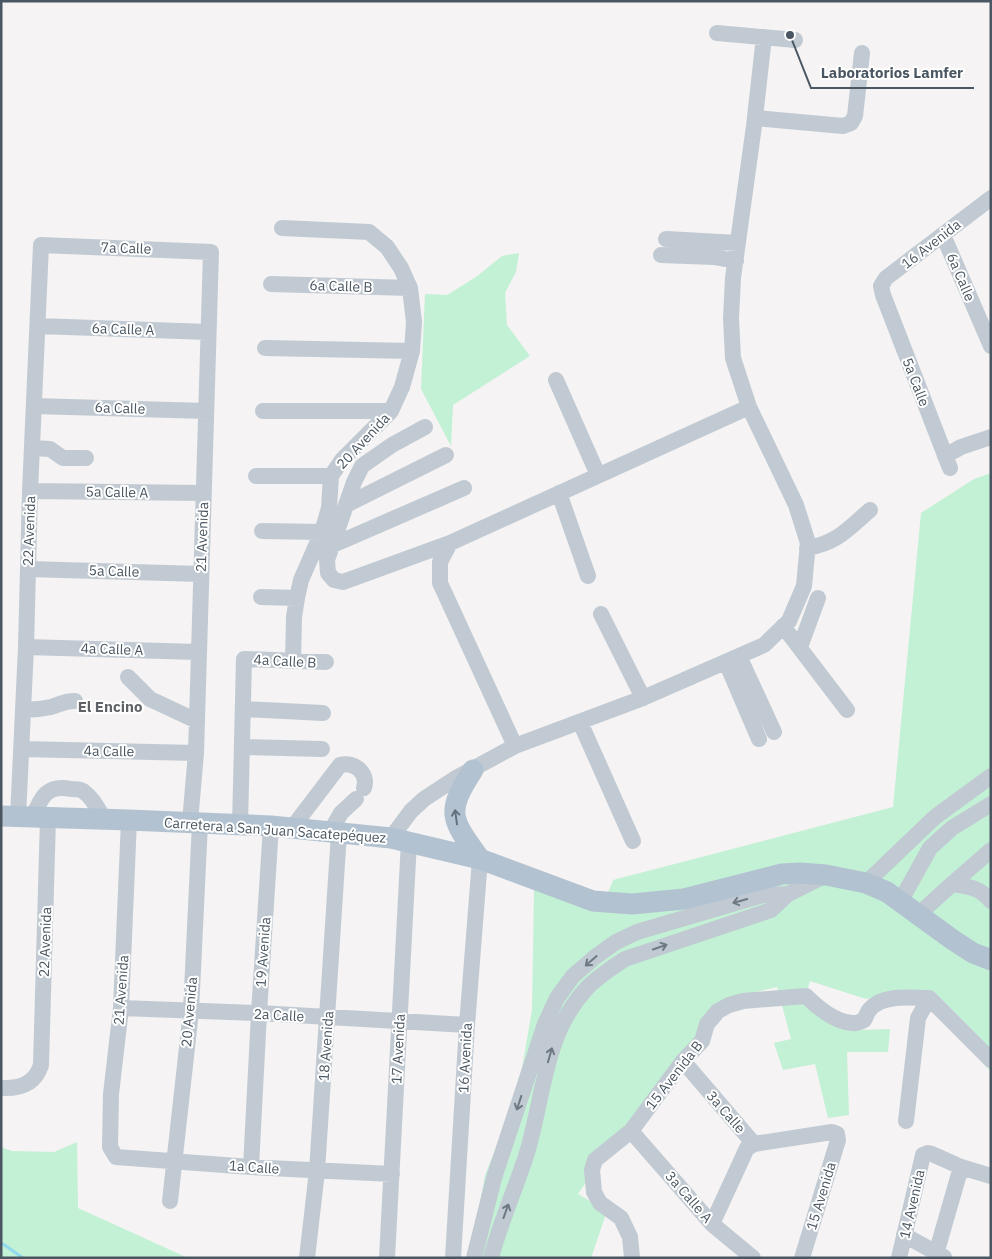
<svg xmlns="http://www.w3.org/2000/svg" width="992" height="1259" font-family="'IBM Plex Sans',sans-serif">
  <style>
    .green { fill: #c3f1d5 }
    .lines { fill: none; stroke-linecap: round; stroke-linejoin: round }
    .stream { stroke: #90daee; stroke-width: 3 }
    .minor { stroke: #c1cad2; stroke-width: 16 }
    .major { stroke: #b3c2d1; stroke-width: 21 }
    .oneway { stroke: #64717d }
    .oneway2 { stroke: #6e7983 }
    .labels { text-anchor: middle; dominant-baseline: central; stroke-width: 4; stroke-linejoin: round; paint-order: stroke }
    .street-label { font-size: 14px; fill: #4a5661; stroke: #fff }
    .neighbourhood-label { font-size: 15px; font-weight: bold; fill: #5f6368; stroke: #fff }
    .leader { fill: none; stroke: #4a5661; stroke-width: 2 }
    .callout-dot { fill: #4a5661; stroke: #fff; stroke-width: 2 }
    .callout-label { font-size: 15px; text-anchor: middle; font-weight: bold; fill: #4a5661; stroke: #fff; stroke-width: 4; stroke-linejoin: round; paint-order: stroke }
  </style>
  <rect width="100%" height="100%" fill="#f5f3f3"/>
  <path class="green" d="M519 253 516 272 505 293 507 325 530 356 453 405 451 446 421 389 425 294 447 295 476 277 502 256Z
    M991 473V1072L931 1003 884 995 866 999 810 981 807 991 859 1030 890 1029 888 1052H847L849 1115 828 1118 815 1064 783 1070 774 1043 791 1039 777 987 739 996 697 1036 622 1130 578 1194 607 1211 591 1258H470L485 1175 502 1133 522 1068 532 1010 534 889 602 908 613 880 893 807 921 513 974 479Z
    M77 1142 78 1208 188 1258H1V1147L12 1151 54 1152Z"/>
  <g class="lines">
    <path class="stream" d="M1 1244H3L23 1258"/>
    <path class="minor" d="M717 33 795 40
      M755 118 843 126 851 123 855 116 862 53
      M282 228 369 232 387 247 401 268 410 288 414 322 412 351 402 387 391 411 342 460 331 476 329 508 322 532 301 580 297 598 294 617 293 661
      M943 235 991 346
      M666 239 738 243
      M661 255 714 257 736 261
      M271 284 410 288
      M38 326 208 332
      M265 348 412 351
      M556 380 598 475
      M34 406 206 411
      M263 411H391
      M425 427 392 445 362 466 354 482 327 560 328 573 334 580 343 582 450 543
      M32 448 50 449 63 458H86
      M945 456 961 447 991 437
      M950 468 883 295 881 286 886 278 991 198
      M256 476H331
      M30 491 203 493
      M559 493 588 576
      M346 505 446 455
      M262 531 322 532
      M333 545 464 488
      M807 548C837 543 848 529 870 510
      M28 569 201 574
      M261 597 297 598
      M601 614 643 698
      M783 626 847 710
      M26 647 198 652
      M800 647 818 598
      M739 656 774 732
      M726 662 759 739
      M128 677 150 699 197 721
      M243 709 323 713
      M23 710C33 710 42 709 51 707 60 704 65 701 75 701
      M580 722 633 841
      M515 746 440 583V562L450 543 749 407
      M242 747 322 749
      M21 749 196 753
      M18 817 26 647 30 491 41 245 211 252 196 753 190 822
      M33 817C41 797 47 784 71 789 75 789 80 789 83 791 93 798 98 809 104 819
      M129 820 121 1008 111 1094 110 1147 116 1157 251 1167 392 1174
      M240 825 244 659 326 662
      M292 828 340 765C354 761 369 773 364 788
      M330 832 341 813 356 799
      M391 838 411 811 424 799 456 778 515 746 643 698 764 645 789 621 804 586 808 543 796 505 749 407 733 358 731 318 733 278 754 126 764 37
      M866 883 935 817 991 776
      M952 884 991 850
      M900 902 930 848 952 828 991 804
      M918 915 952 884C969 887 979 887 991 901
      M121 1008 259 1013 467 1025
      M683 1061 754 1144 832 1132 837 1134 838 1140 802 1258
      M1 1088C20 1089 35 1084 41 1065L48 818
      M906 1121 918 1018 929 998
      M631 1131 712 1224 753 1258
      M251 1167 259 1013 271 826
      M170 1201 191 1011 200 823
      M712 1224 747 1148 754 1144
      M904 1235 944 1257
      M936 1254 961 1167
      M307 1258 317 1171 339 833
      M387 1258 409 841
      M453 1258 467 1025 480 859
      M474 1258 494 1178 545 1024 557 998 573 976 595 957 616 942 637 932 763 895 788 894
      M491 1258C500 1223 515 1190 526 1156 544 1099 543 1036 586 989 597 977 612 968 625 959L771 910 788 894 826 875
      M632 1258 630 1237 621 1218 600 1203 594 1192 592 1170 595 1160 631 1131 683 1061 702 1041 707 1024 718 1011 729 1005 743 1001 806 996C818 1008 835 1022 852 1023 856 1024 860 1022 864 1020 866 1017 867 1012 870 1009 883 994 911 998 929 998L991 1060
      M899 1258 923 1155 928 1153 932 1154 961 1167 991 1176"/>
    <path class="major" d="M473 770C445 813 451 819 480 859
      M1 816 129 820 271 826 391 838 480 859 593 901 632 904 684 899 782 874 800 873 826 875 866 883 887 892 953 940 973 953 991 960"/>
  </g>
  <defs><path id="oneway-shaft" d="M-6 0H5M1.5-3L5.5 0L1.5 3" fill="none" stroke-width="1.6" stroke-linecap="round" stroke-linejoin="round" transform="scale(1.25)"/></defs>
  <use class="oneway" href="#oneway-shaft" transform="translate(456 817) rotate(-98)"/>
  <g class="oneway2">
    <use href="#oneway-shaft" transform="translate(740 901) rotate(164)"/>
    <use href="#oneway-shaft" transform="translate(660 947) rotate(-19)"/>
    <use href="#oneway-shaft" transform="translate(591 961) rotate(139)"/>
    <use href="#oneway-shaft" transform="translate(550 1055) rotate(-74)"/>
    <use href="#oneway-shaft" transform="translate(519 1103) rotate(108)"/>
    <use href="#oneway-shaft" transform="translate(506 1211) rotate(-70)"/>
  </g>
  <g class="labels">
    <g class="street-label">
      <text transform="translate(931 244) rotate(-38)">16 Avenida</text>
      <text transform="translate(126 248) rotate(2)">7a Calle</text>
      <text transform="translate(961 277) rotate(67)">6a Calle</text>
      <text transform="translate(341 286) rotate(2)">6a Calle B</text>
      <text transform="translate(123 329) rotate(2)">6a Calle A</text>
      <text transform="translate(916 382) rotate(69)">5a Calle</text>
      <text transform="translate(120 408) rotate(2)">6a Calle</text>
      <text transform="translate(363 441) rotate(-47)">20 Avenida</text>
      <text transform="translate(117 492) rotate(1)">5a Calle A</text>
      <text transform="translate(29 531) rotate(-88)">22 Avenida</text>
      <text transform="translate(202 537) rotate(-88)">21 Avenida</text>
      <text transform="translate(114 571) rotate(2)">5a Calle</text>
      <text transform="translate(112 649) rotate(2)">4a Calle A</text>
      <text transform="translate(285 661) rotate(3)">4a Calle B</text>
      <text transform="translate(109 751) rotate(1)">4a Calle</text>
      <text transform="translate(275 830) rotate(4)">Carretera a San Juan Sacatepéquez</text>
      <text transform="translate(45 942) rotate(-88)">22 Avenida</text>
      <text transform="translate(263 952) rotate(-86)">19 Avenida</text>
      <text transform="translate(121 990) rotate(-86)">21 Avenida</text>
      <text transform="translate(189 1012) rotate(-85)">20 Avenida</text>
      <text transform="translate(279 1015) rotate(3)">2a Calle</text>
      <text transform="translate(326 1046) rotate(-86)">18 Avenida</text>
      <text transform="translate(398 1049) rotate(-87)">17 Avenida</text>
      <text transform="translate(465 1058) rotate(-87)">16 Avenida</text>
      <text transform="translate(674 1075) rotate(-52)">15 Avenida B</text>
      <text transform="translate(726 1112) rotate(49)">3a Calle</text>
      <text transform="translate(254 1167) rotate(4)">1a Calle</text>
      <text transform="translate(821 1196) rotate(-73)">15 Avenida</text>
      <text transform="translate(689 1197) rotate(49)">3a Calle A</text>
      <text transform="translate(912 1204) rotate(-77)">14 Avenida</text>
    </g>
    <g class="neighbourhood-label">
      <text x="110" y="706">El Encino</text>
    </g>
  </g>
  <path class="leader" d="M790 35L811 88H974"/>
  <circle class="callout-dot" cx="790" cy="35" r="5"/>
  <g class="callout-label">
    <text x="892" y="78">Laboratorios Lamfer</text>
  </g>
  <rect width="992" height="1259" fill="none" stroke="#4a5661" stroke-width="5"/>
</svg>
